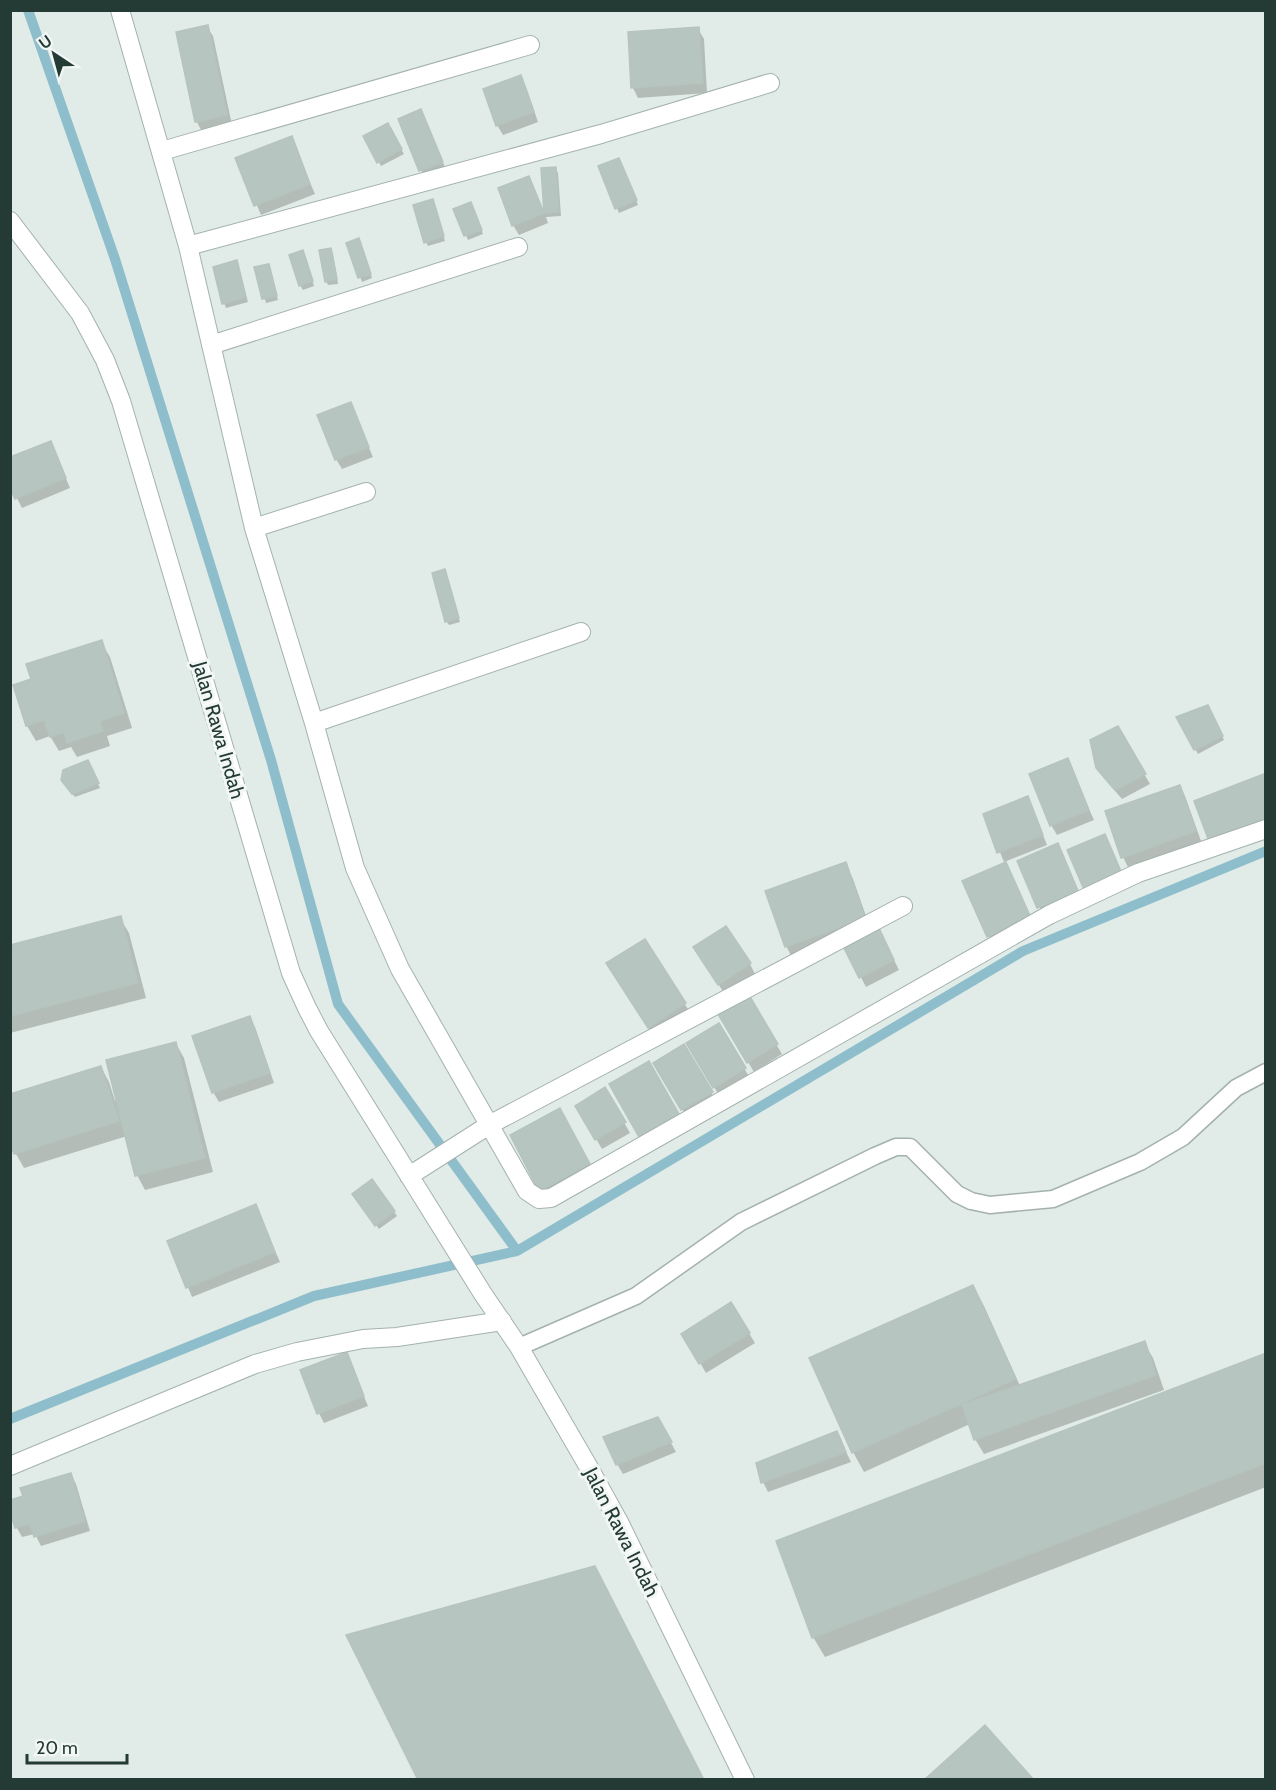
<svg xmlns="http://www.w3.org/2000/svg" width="1276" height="1790" font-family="Cabin,sans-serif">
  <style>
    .shadow { fill: #0003 }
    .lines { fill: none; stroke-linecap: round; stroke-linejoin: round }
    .stream { stroke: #8ebecb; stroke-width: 10 }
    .building { fill: #b7c5c0; stroke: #b5c4be; stroke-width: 1.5 }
    .lane-casing { stroke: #a4b2ae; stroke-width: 19 }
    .street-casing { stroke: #a4b2ae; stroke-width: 20 }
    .lane { stroke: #fff; stroke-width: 16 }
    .street { stroke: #fff; stroke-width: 18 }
    .labels { text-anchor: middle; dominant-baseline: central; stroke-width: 6; stroke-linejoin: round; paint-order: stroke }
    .street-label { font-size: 20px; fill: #233a35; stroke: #f2f7f5 }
  </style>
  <rect width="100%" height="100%" fill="#e1ebe7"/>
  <path class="shadow" d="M207 27 213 36 232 125 202 132 197 122 178 33Z
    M698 29 704 39 707 93 638 98 633 88Z
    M520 77 526 87 538 122 503 135 497 125Z
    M421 110 447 172 426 181 400 120Z
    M387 125 404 154 381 166 365 137Z
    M291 138 315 194 261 215 237 158Z
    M621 164 638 205 619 213 600 167Z
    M555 168 558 173 561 216 546 217 548 223 519 235 513 225 529 178 545 214 542 170Z
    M435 206 445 241 428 246 426 242Z
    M473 209 483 234 468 240 455 210Z
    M348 244H361L372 278 362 282Z
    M330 250 333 254 338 284 328 285 326 281Z
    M305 256 314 286 303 290 300 285Z
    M236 262 248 302 226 308 224 303Z
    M268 266 278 300 266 303 256 269Z
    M350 404 373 457 342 469 336 459Z
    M55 453 70 488 22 508 10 484Z
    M444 571 460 622 449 625 446 621Z
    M101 642 110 657 132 728 107 736 110 746 77 757 71 747 59 751 50 736 36 741 27 726 15 686 33 680Z
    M1207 706 1224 740 1198 754 1178 718Z
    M1117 728 1150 784 1122 799 1104 778 1098 767Z
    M1067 760 1094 820 1057 835 1051 825Z
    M90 766 100 788 75 797 65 785Z
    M1180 786 1185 796 1201 841 1128 867 1123 857Z
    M1028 798 1047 845 1004 862 985 815Z
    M1058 845 1083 901 1044 917 1019 861Z
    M845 864 853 879 872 933 884 940 899 970 866 987 845 947 794 961 786 946Z
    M964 882 1035 928 994 946Z
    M120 918 129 933 146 998 10 1033V946Z
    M645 941 691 1014 654 1037 614 974Z
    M701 957 750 964 755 974 724 993Z
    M748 997 782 1054 754 1072 720 1015Z
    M249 1018 255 1027 274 1083 219 1102 213 1092Z
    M718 1025 750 1078 720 1097 688 1043Z
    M176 1044 184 1058 213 1172 145 1190 137 1175 127 1136 24 1168 16 1154 10 1137 101 1067 109 1082 115 1101 118 1100Z
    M683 1046 717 1102 688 1119 655 1064Z
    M605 1089 630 1133 602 1149 577 1106Z
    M565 1120 594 1174 546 1200 541 1190Z
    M372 1181 397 1216 379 1229 356 1198Z
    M255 1206 280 1262 192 1297 169 1241Z
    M973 1286 984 1306 1020 1386 1144 1343 1153 1358 1164 1390 984 1454 975 1439 970 1424 864 1472 853 1452Z
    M731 1304 755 1343 706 1373 683 1334Z
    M346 1354 368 1406 324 1423 319 1413Z
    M1266 1354V1487L825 1657 813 1637Z
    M658 1419 676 1452 623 1474 617 1464Z
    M837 1433 851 1462 768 1492 763 1482 758 1464Z
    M71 1474 76 1484 90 1531 41 1546 35 1534 22 1537 17 1528 10 1507 24 1497Z
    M606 1587 704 1780H419Z"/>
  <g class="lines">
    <path class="stream" d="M28 10 115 259 271 760 338 1004 517 1251
      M10 1419 314 1296 517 1251 1023 951 1266 851"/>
  </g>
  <path class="building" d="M208 25 227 115 195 122 176 32Z
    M699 27 703 83 631 88 628 32Z
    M521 75 534 112 496 126 483 89Z
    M421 109 443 162 419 171 398 119Z
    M388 123 402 149 377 163 363 136Z
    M292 136 310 184 254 206 235 158Z
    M619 158 637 200 615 209 598 166Z
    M556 167 559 212 544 213 541 168Z
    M529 176 544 213 512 226 498 188Z
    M433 199 444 236 424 243 413 205Z
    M471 202 482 230 464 236 453 209Z
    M359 238 371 274 358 278 346 243Z
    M331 248 337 279 325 282 319 250Z
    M303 250 313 281 299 286 289 255Z
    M237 260 246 297 222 304 213 267Z
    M269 264 277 296 262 299 254 267Z
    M351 402 369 447 335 460 317 415Z
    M51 441 66 478 15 499 10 488V457Z
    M445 569 459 618 445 622 432 573Z
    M102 640 124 713 100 721 103 731 67 743 64 732 50 737 44 720 26 726 13 685 31 679 26 664Z
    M1208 705 1223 736 1194 750 1176 717Z
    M1118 726 1146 774 1115 790 1096 768 1090 740Z
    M1068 758 1089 810 1050 826 1029 774Z
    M88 760 99 783 72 794 61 780 63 770Z
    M1266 773V822L1210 844 1194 801Z
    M1180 785 1196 831 1121 858 1105 811Z
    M1028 796 1043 835 997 853 983 814Z
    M1105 834 1123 876 1085 892 1067 850Z
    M1058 843 1078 891 1037 908 1017 861Z
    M846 862 865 918 785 947 765 891Z
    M1006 862 1031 918 987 937 962 881Z
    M121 916 138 983 10 1016V945Z
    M726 926 751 963 718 985 693 947Z
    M879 928 894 960 859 978 843 946Z
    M645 939 686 1003 648 1028 606 963Z
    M749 995 778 1044 747 1063 718 1014Z
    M250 1016 270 1073 212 1093 192 1036Z
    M719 1023 746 1068 713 1088 686 1043Z
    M176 1042 205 1158 135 1176 106 1060Z
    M684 1044 713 1092 681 1110 653 1063Z
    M649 1061 679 1114 639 1137 609 1084Z
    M101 1066 119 1121 14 1154 10 1142V1094Z
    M605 1087 626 1122 595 1140 575 1106Z
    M560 1108 590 1164 539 1191 510 1135Z
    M372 1179 395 1211 375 1226 352 1194Z
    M256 1204 275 1252 186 1288 167 1241Z
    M973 1285 1016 1379 852 1453 809 1358Z
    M731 1302 750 1333 699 1364 681 1334Z
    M1145 1341 1156 1375 974 1440 962 1405Z
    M347 1352 364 1396 317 1414 300 1370Z
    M1266 1353V1463L812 1638 776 1541Z
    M658 1417 672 1442 616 1465 603 1437Z
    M837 1431 846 1452 761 1483 756 1463Z
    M71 1473 85 1521 34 1537 30 1524 15 1528 10 1512V1500L23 1496 20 1488Z
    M595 1566 704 1780H418L346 1635Z
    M985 1725 1034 1780H924Z"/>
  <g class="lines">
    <g class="lane-casing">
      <path id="lane" d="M519 1347 636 1296 741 1222 875 1156 896 1147H910L957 1194 971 1201 990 1205 1053 1199 1140 1162 1183 1137 1236 1088 1266 1072"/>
    </g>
    <g class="street-casing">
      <path id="street" d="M120 10 188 246 254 528 314 723 355 868 400 969 527 1191 539 1199 551 1198 1049 915 1138 873 1266 829
        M162 151 530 45
        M10 221 80 313 105 360 121 401 291 973 307 1008 319 1031 483 1294 519 1347 588 1466 619 1522 745 1780
        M188 246 601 134 770 83
        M211 345 518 247
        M254 528 366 492
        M314 723 581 632
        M409 1176 489 1125 903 906
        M10 1466 255 1364 297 1352 363 1339 397 1337 502 1321"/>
    </g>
    <use href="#lane" class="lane"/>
    <use href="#street" class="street"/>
  </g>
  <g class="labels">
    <g class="street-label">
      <text transform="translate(219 730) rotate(74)">Jalan Rawa Indah</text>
      <text transform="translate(622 1532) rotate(63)">Jalan Rawa Indah</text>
    </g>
  </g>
  <rect width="1276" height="1790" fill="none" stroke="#233a35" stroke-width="24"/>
  <g transform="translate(54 54) rotate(324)" stroke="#f2f7f5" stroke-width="4.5" paint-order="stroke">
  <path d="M0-4.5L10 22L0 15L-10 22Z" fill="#233a35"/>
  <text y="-9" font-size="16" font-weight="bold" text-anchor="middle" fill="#233a35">U</text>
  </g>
  <path d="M27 1754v9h100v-9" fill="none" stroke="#233a35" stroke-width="3"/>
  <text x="36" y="1754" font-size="18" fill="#233a35" stroke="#f2f7f5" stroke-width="4.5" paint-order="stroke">20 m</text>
</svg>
